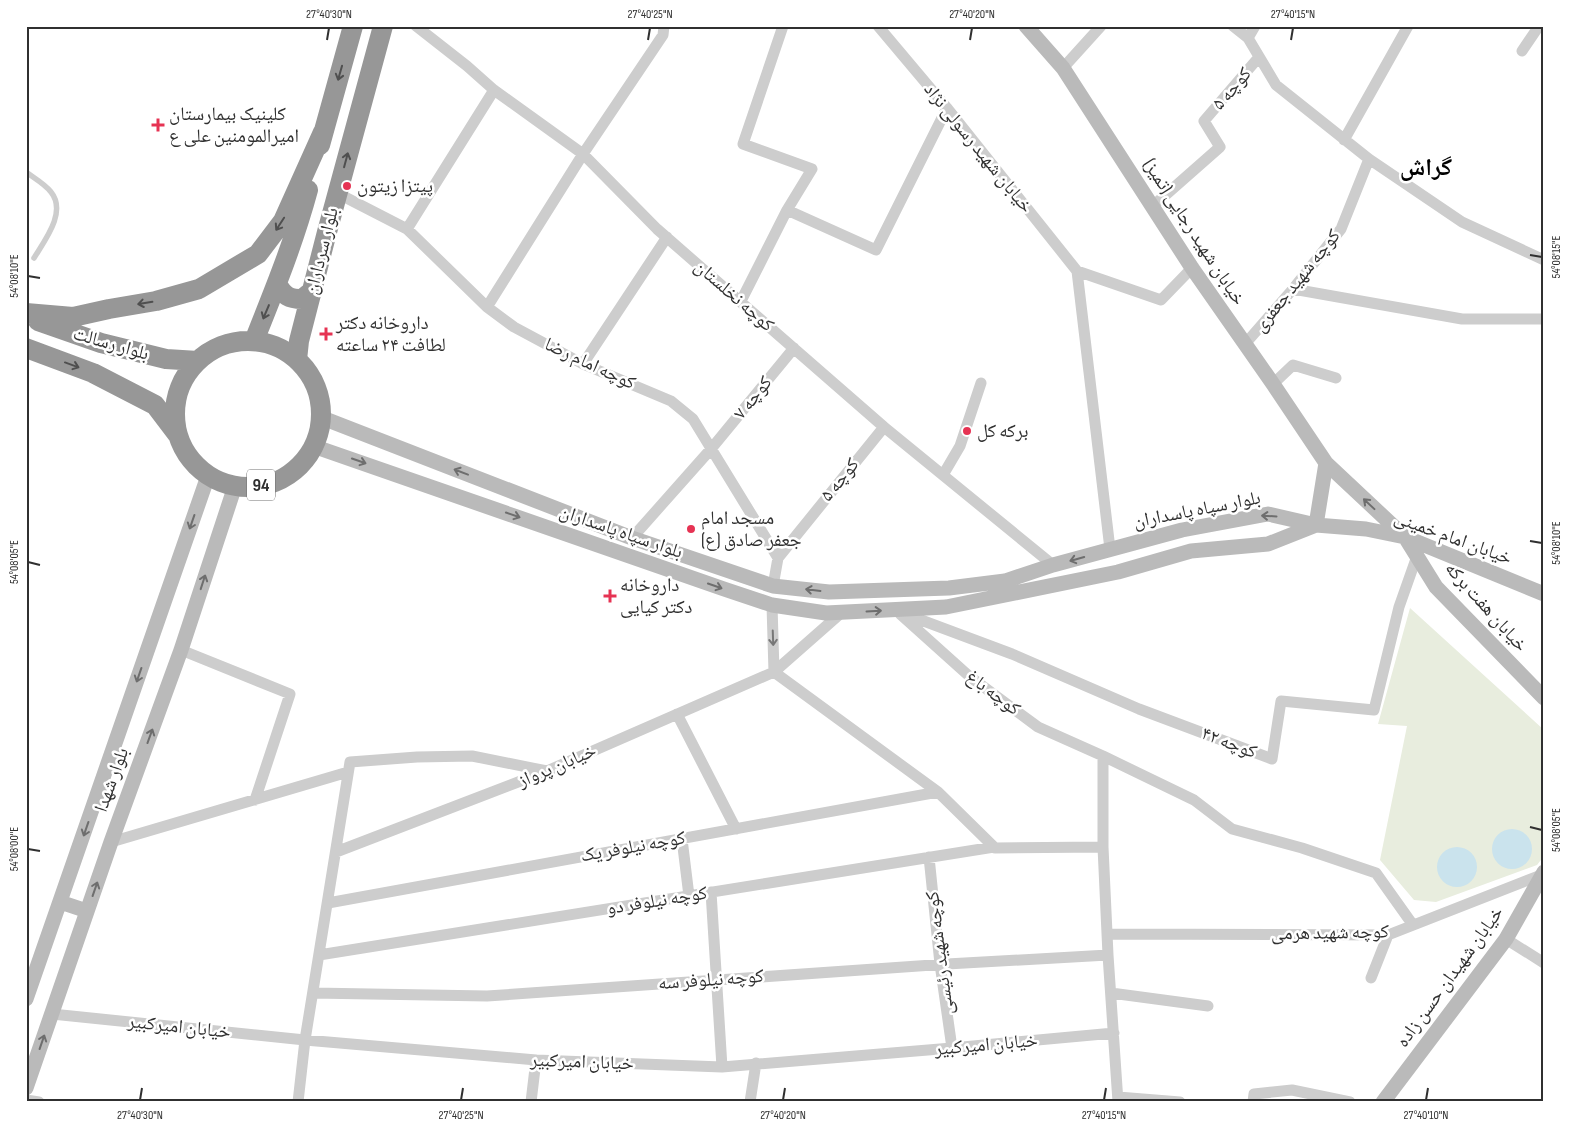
<svg xmlns="http://www.w3.org/2000/svg" width="1570" height="1128" font-family="'Sofia Sans Condensed','Noto Naskh Arabic',sans-serif">
  <style>
    .green { fill: #e8edde }
    .water { fill: #cae3ed }
    .lines { fill: none; stroke-linecap: round; stroke-linejoin: round }
    .lane { stroke: #cdcdcd; stroke-width: 5.5 }
    .street { stroke: #cdcdcd; stroke-width: 11 }
    .secondary { stroke: #bababa; stroke-width: 15 }
    .highway { stroke: #979797; stroke-width: 20 }
    .oneway { stroke: #4f4f4f }
    .oneway2 { stroke: #6e6e6e }
    .oneway3 { stroke: #777 }
    .ticks { fill: none; stroke: #303030; stroke-width: 2 }
    .poi-dot { fill: #e63353; stroke: #fff; stroke-width: 2 }
    .labels { text-anchor: middle; dominant-baseline: central; stroke-width: 5; stroke-linejoin: round; paint-order: stroke }
    .shield { fill: #fff; stroke: #6e6e6e; stroke-width: 1 }
    .shield-label { font-size: 18px; font-weight: bold; fill: #303030 }
    .street-label { font-size: 19px; fill: #303030; stroke: #fff }
    .poi-label { font-size: 19px; fill: #303030; stroke: #fff; text-anchor: start }
    .district-label { font-size: 24px; font-weight: bold; fill: #000; stroke: #fff }
    .neatline { fill: none; stroke: #303030; stroke-width: 2 }
    .ticks-label { font-size: 12px; text-anchor: middle; fill: #303030 }
  </style>
  <rect width="100%" height="100%" fill="#fff"/>
  <path class="green" d="M1410 608 1544 730V856L1537 865 1436 902 1414 900 1380 860 1407 726 1378 724Z"/>
  <path class="water" d="M1492 849a20 20 0 1 1 40 0a20 20 0 1 1-40 0Z
    M1437 867a20 20 0 1 1 40 0a20 20 0 1 1-40 0Z"/>
  <g class="lines">
    <path class="lane" d="M26 172C34 178 45 184 51 192 67 212 45 240 34 258"/>
    <path class="street" d="M416 26 467 66 494 90 583 154 657 229 884 427 1053 565
      M783 26 743 144 812 169 787 210
      M878 26 947 108 1077 271 1110 549
      M1233 26 1248 38 1276 85 1369 159 1462 222 1544 260
      M1248 38 1255 26
      M1522 51 1539 26
      M1063 68 1101 26
      M1344 140 1408 26
      M337 193 407 229 487 307 514 327 583 364 671 401 693 419 778 558 773 586
      M1153 206 1220 147 1204 121 1259 57
      M407 229 494 90
      M1077 271 1161 300 1192 268
      M1293 289 1462 319H1544
      M741 301 787 210 876 250 947 108
      M487 307 583 154 663 35 664 26
      M1245 344 1293 289 1341 229 1369 159
      M583 364 667 237
      M1273 384 1293 365 1336 378
      M943 475 960 446 981 383
      M632 538 711 449 794 348
      M778 558 884 427
      M772 605 774 672
      M897 611 1012 654 1139 709 1272 759 1281 701 1374 710 1399 607 1417 556
      M900 614 969 676 1038 727 1103 756 1194 800 1232 829 1302 848 1376 873 1413 925
      M181 650 290 694 255 800
      M774 672 938 792 995 848 1103 847
      M677 714 736 829
      M1103 756V847L1108 955 1118 1102
      M682 839 689 896
      M111 842 348 772
      M336 852 547 771 774 672 841 613
      M929 857 940 964 952 1048
      M711 892 722 1067
      M328 903 938 792
      M1108 934 1388 935 1541 875
      M1506 939 1544 963
      M319 955 994 847
      M1371 978 1388 935
      M313 993 487 996 947 964 1108 955
      M1111 993 1208 1006
      M52 1014 305 1040 536 1060 722 1067 952 1048 1114 1033
      M1118 1097 1180 1102
      M26 1100 39 1102
      M298 1102 305 1040 350 762 417 757 472 756 547 771
      M531 1102 536 1060
      M750 1102 756 1063
      M1253 1102 1254 1094 1292 1090 1350 1102"/>
    <path class="secondary" d="M1026 26 1063 68 1192 268 1273 384 1326 463 1405 537 1436 587 1544 698
      M320 417 632 538 773 586 829 592 949 588 1005 581 1053 565 1182 530 1268 514 1316 525 1366 529 1405 537 1544 594
      M313 446 724 589 772 605 826 613 946 607 1118 572 1191 551 1268 544 1316 525
      M1316 525 1326 463
      M60 902 87 911
      M26 999 208 476
      M26 1088 111 842 181 650 235 486
      M1383 1102 1506 939 1544 872"/>
    <path class="highway" d="M320 145 353 26
      M277 284C284 296 289 299 302 299L312 291
      M26 313 73 317 109 309 156 301 199 289 258 254 283 221 323 132
      M38 321 101 343 166 359 198 361
      M254 341C274 291 294 242 308 190
      M175 414a73 73 0 1 1 146 0a73 73 0 1 1-146 0Z
      M26 348 93 373 155 405 177 434
      M297 360 299 341 327 232 383 26"/>
  </g>
  <defs><path id="oneway-shaft" d="M-6 0H5M1.5-3L5.5 0L1.5 3" fill="none" stroke-width="1.6" stroke-linecap="round" stroke-linejoin="round" transform="scale(1.25)"/></defs>
  <g class="oneway">
    <use href="#oneway-shaft" transform="translate(340 73) rotate(106)"/>
    <use href="#oneway-shaft" transform="translate(346 160) rotate(-75)"/>
    <use href="#oneway-shaft" transform="translate(280 224) rotate(123)"/>
    <use href="#oneway-shaft" transform="translate(145 303) rotate(171)"/>
    <use href="#oneway-shaft" transform="translate(266 312) rotate(113)"/>
    <use href="#oneway-shaft" transform="translate(72 365) rotate(20)"/>
  </g>
  <g class="oneway2">
    <use href="#oneway-shaft" transform="translate(359 461) rotate(19)"/>
    <use href="#oneway-shaft" transform="translate(461 472) rotate(-159)"/>
    <use href="#oneway-shaft" transform="translate(1369 504) rotate(-137)"/>
    <use href="#oneway-shaft" transform="translate(513 515) rotate(19)"/>
    <use href="#oneway-shaft" transform="translate(1269 516) rotate(-177)"/>
    <use href="#oneway-shaft" transform="translate(192 522) rotate(109)"/>
    <use href="#oneway-shaft" transform="translate(1077 559) rotate(164)"/>
    <use href="#oneway-shaft" transform="translate(203 582) rotate(-72)"/>
    <use href="#oneway-shaft" transform="translate(715 586) rotate(19)"/>
    <use href="#oneway-shaft" transform="translate(813 590) rotate(-173)"/>
    <use href="#oneway-shaft" transform="translate(874 611) rotate(-3)"/>
    <use href="#oneway-shaft" transform="translate(139 675) rotate(109)"/>
    <use href="#oneway-shaft" transform="translate(150 736) rotate(-70)"/>
    <use href="#oneway-shaft" transform="translate(86 829) rotate(109)"/>
    <use href="#oneway-shaft" transform="translate(95 889) rotate(-71)"/>
    <use href="#oneway-shaft" transform="translate(42 1042) rotate(-71)"/>
  </g>
  <use class="oneway3" href="#oneway-shaft" transform="translate(773 638) rotate(88)"/>
  <path class="ticks" d="M327 40 329 28M648 40 650 28M970 40 972 28M1291 40 1293 28M1530 255 1542 257M28 276 40 278M1530 541 1542 543M28 562 40 565M1530 827 1542 830M28 849 40 851M140 1100 142 1088M461 1100 463 1088M783 1100 785 1088M1104 1100 1106 1088M1426 1100 1428 1088"/>
  <g class="poi-dot">
    <path d="M155.5 117.5h5v5h5v5h-5v5h-5v-5h-5v-5h5z"/>
    <circle cx="347" cy="186" r="5"/>
    <path d="M323.5 326.5h5v5h5v5h-5v5h-5v-5h-5v-5h5z"/>
    <circle cx="967" cy="431" r="5"/>
    <circle cx="691" cy="529" r="5"/>
    <path d="M607.5 588.5h5v5h5v5h-5v5h-5v-5h-5v-5h5z"/>
  </g>
  <g class="labels">
    <rect class="shield" x="247" y="469.5" width="28" height="31" rx="4"/>
    <g class="shield-label">
      <text x="261" y="485">94</text>
    </g>
    <g class="street-label">
      <text transform="translate(1232 89) rotate(-49)">کوچه ۵</text>
      <text transform="translate(978 148) rotate(51)">خیابان شهید رسولی نژاد</text>
      <text transform="translate(1194 232) rotate(57)">خیابان شهید رجایی (تمیز)</text>
      <text transform="translate(322 251) rotate(-76)">بلوار سرداران</text>
      <text transform="translate(1297 281) rotate(-51)">کوچه شهید جعفری</text>
      <text transform="translate(734 296) rotate(41)">کوچه نخلستان</text>
      <text transform="translate(111 344) rotate(16)">بلوار رسالت</text>
      <text transform="translate(590 364) rotate(25)">کوچه امام رضا</text>
      <text transform="translate(753 398) rotate(-51)">کوچه ۷</text>
      <text transform="translate(840 480) rotate(-51)">کوچه ۵</text>
      <text transform="translate(1197 510) rotate(-11)">بلوار سپاه پاسداران</text>
      <text transform="translate(621 532) rotate(19)">بلوار سپاه پاسداران</text>
      <text transform="translate(1453 538) rotate(20)">خیابان امام خمینی</text>
      <text transform="translate(1486 607) rotate(48)">خیابان هفت برکه</text>
      <text transform="translate(993 693) rotate(37)">کوچه باغ</text>
      <text transform="translate(1229 743) rotate(21)">کوچه ۴۲</text>
      <text transform="translate(557 766) rotate(-23)">خیابان پرواز</text>
      <text transform="translate(112 780) rotate(-70)">بلوار شهدا</text>
      <text transform="translate(633 847) rotate(-10)">کوچه نیلوفر یک</text>
      <text transform="translate(657 901) rotate(-9)">کوچه نیلوفر دو</text>
      <text transform="translate(1330 933) rotate(-1)">کوچه شهید هرمی</text>
      <text transform="translate(940 953) rotate(-97)">کوچه شهید رئیسی</text>
      <text transform="translate(1450 977) rotate(-54)">خیابان شهیدان حسن زاده</text>
      <text transform="translate(711 980) rotate(-4)">کوچه نیلوفر سه</text>
      <text transform="translate(179 1027) rotate(6)">خیابان امیرکبیر</text>
      <text transform="translate(986 1045) rotate(-5)">خیابان امیرکبیر</text>
      <text transform="translate(582 1062) rotate(2)">خیابان امیرکبیر</text>
    </g>
    <g class="poi-label">
      <text x="169" y="114">کلینیک بیمارستان<tspan x="169" dy="22">امیرالمومنین علی ع</tspan></text>
      <text x="357" y="186">پیتزا زیتون</text>
      <text x="336" y="323">داروخانه دکتر<tspan x="336" dy="22">لطافت ۲۴ ساعته</tspan></text>
      <text x="977" y="431">برکه کل</text>
      <text x="701" y="518">مسجد امام<tspan x="701" dy="22">جعفر صادق (ع)</tspan></text>
      <text x="620" y="585">داروخانه<tspan x="620" dy="22">دکتر کیایی</tspan></text>
    </g>
    <g class="district-label">
      <text x="1426" y="167">گراش</text>
    </g>
  </g>
  <rect width="1570" height="1128" fill="none" stroke="#ffffff" stroke-width="55"/>
  <rect x="28" y="28" width="1514" height="1072" class="neatline"/>
  <g class="ticks-label">
    <text x="329" y="18">27°40'30"N</text>
    <text x="650" y="18">27°40'25"N</text>
    <text x="972" y="18">27°40'20"N</text>
    <text x="1293" y="18">27°40'15"N</text>
    <text transform="translate(1556 257) rotate(-90)" y="4">54°08'15"E</text>
    <text transform="translate(14 276) rotate(-90)" y="4">54°08'10"E</text>
    <text transform="translate(1556 543) rotate(-90)" y="4">54°08'10"E</text>
    <text transform="translate(14 562) rotate(-90)" y="4">54°08'05"E</text>
    <text transform="translate(1556 830) rotate(-90)" y="4">54°08'05"E</text>
    <text transform="translate(14 849) rotate(-90)" y="4">54°08'00"E</text>
    <text x="140" y="1119">27°40'30"N</text>
    <text x="461" y="1119">27°40'25"N</text>
    <text x="783" y="1119">27°40'20"N</text>
    <text x="1104" y="1119">27°40'15"N</text>
    <text x="1426" y="1119">27°40'10"N</text>
  </g>
</svg>
